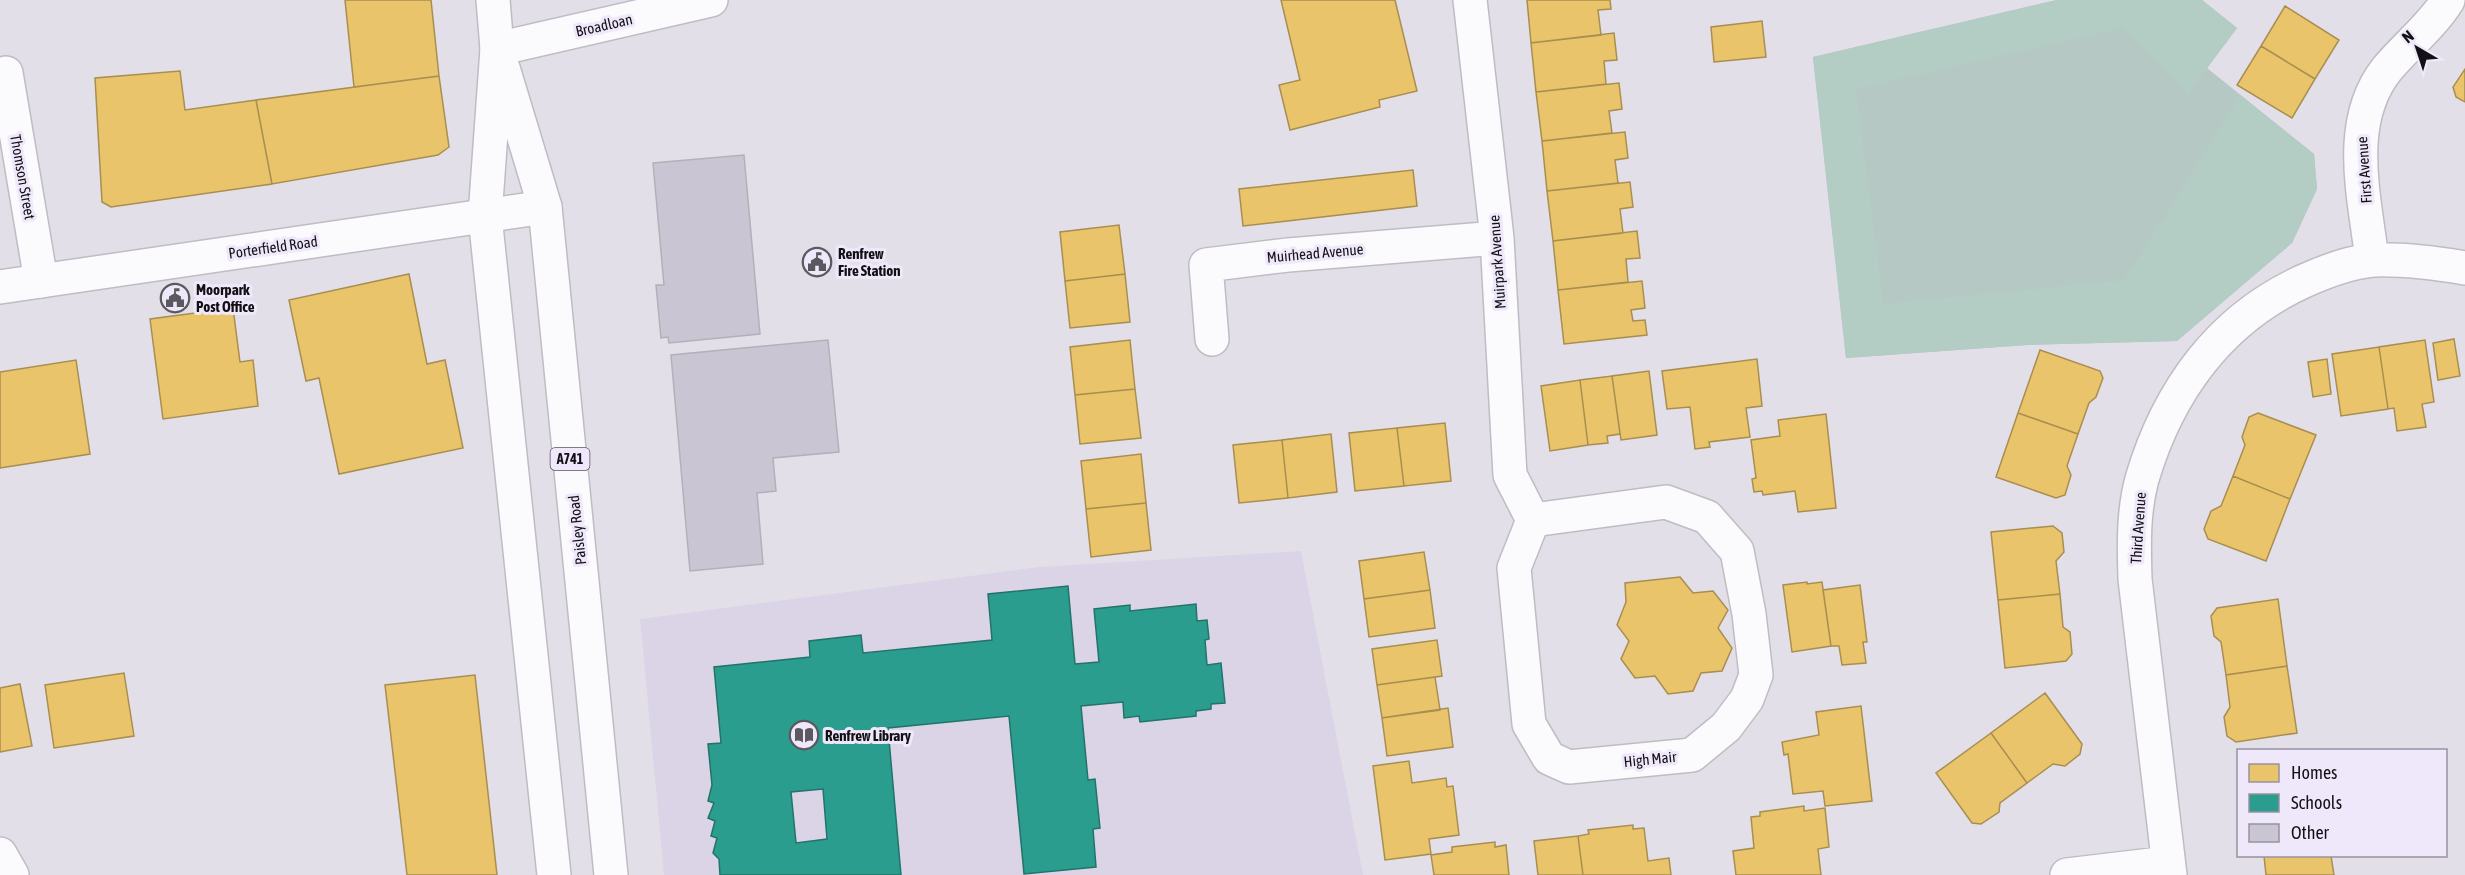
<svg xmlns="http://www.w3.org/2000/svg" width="2465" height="875" font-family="'Asap Condensed',sans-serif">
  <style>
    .built { fill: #dbd4e6 }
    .green { fill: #b5c8c3 }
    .forest { fill: #b3ccc4 }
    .homes { fill: #e9c46a; stroke: #a88e50; stroke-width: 1.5 }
    .schools { fill: #2a9d8f; stroke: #23736a; stroke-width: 1.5; fill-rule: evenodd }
    .building { fill: #cac5d2; stroke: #b3b0b8; stroke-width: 1.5 }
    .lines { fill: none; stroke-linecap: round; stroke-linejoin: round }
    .minor-casing { stroke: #bfbcc4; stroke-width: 36 }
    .tertiary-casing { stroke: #bfbcc4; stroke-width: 36 }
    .primary-casing { stroke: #bfbcc4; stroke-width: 36 }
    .minor { stroke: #fbfafc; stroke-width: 33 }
    .tertiary { stroke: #fbfafc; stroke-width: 33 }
    .primary { stroke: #fbfafc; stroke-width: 33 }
    .labels { text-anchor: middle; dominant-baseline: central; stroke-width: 6; stroke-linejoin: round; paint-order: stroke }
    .shield { fill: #efe8fa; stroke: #54515a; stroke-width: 1.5 }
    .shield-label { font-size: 14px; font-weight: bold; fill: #121015 }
    .street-label { font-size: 15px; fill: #121015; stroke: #efe8fa }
    .poi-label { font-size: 15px; font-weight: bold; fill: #121015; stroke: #efe8fa; text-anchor: start }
  </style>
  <rect width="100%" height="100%" fill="#e3dfe9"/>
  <path class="built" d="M1301 551 1363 875H664L640 619 1039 567Z"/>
  <path class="green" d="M2057 0H2202L2237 28 2207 68 2314 154 2317 189 2292 243 2177 341 2027 345 1846 358 1813 57Z"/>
  <path class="forest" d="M2057 0H2202L2237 28 2188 94 2123 28 1856 89 1883 304 2124 280 2240 96 2314 154 2317 189 2292 243 2177 341 2027 345 1846 358 1813 57Z"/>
  <path class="homes" d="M345 0H431L439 76 354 87Z
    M1281 0H1395L1417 91 1379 100 1380 107 1290 130 1279 85 1300 80Z
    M1527 0H1610L1611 9 1598 10 1601 35 1531 43Z
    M2285 6 2339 40 2315 79 2261 46Z
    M1762 21 1766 57 1714 62 1711 27Z
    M1614 33 1617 60 1604 61 1606 84 1536 92 1531 43Z
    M2261 46 2315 79 2292 118 2237 85Z
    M2465 69V102L2456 97 2453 87Z
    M180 71 185 110 256 100 272 184 111 207 102 202 95 78Z
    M439 76 449 147 438 155 272 184 256 100Z
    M1619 83 1622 109 1609 111 1612 133 1542 141 1536 92Z
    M1625 132 1628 158 1615 160 1618 183 1547 191 1542 141Z
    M1413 170 1417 206 1243 226 1239 189Z
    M1630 182 1633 207 1620 209 1623 233 1553 241 1547 191Z
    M1119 225 1125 274 1065 281 1060 232Z
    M1637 231 1640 258 1626 259 1628 282 1558 290 1553 241Z
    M409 274 427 364 445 360 463 448 339 474 319 378 306 381 289 300Z
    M1125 274 1130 322 1070 328 1065 281Z
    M1642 281 1645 308 1631 310 1633 321 1645 320 1647 335 1564 344 1558 290Z
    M233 308 240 362 253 360 258 406 163 419 150 319Z
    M2454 339 2460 376 2438 380 2433 343Z
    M1130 340 1135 389 1075 395 1070 347Z
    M2425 340 2434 402 2422 404 2426 427 2397 431 2394 408 2388 409 2379 347Z
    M2379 347 2388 409 2341 416 2332 354Z
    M2040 350 2100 371 2103 378 2096 397 2089 403 2078 434 2018 413Z
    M1757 359 1762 406 1746 408 1750 437 1709 442 1710 447 1695 449 1690 407 1667 409 1662 371Z
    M2327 359 2331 394 2313 397 2308 362Z
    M76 360 90 454 0 468V372Z
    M1649 371 1657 435 1621 440 1612 376Z
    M1612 376 1620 434 1607 436 1608 443 1588 445 1580 380Z
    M1580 380 1588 445 1550 451 1541 386Z
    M1135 389 1141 438 1080 444 1075 395Z
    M2018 413 2078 434 2067 466 2071 475 2065 495 2056 498 1996 477Z
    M2258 413 2316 435 2290 499 2233 476 2245 445 2242 437 2249 417Z
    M1826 414 1836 508 1798 512 1795 491 1763 495 1762 491 1754 492 1752 479 1756 478 1751 440 1780 436 1778 420Z
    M1445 423 1451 481 1404 486 1397 428Z
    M1397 428 1404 486 1355 491 1349 433Z
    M1331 434 1337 492 1288 498 1282 440Z
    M1282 440 1288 498 1239 503 1233 445Z
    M1141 454 1146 503 1086 509 1081 461Z
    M2233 476 2290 499 2266 561 2208 539 2204 529 2211 511 2221 506Z
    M1146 503 1151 550 1091 557 1086 509Z
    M2053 526 2062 533 2064 552 2056 561 2060 594 1998 600 1991 532Z
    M1424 552 1430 590 1364 599 1359 561Z
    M1680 577 1693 593 1713 591 1728 610 1718 628 1732 648 1722 671 1701 673 1693 691 1668 694 1655 676 1635 678 1621 659 1629 641 1617 625 1626 602 1625 583Z
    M1807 582V584L1822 582 1831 646 1792 652 1783 585Z
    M1860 585 1867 642H1863L1866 663 1842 665 1839 646H1831L1823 590Z
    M1430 590 1435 628 1369 637 1364 599Z
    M2060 594 2063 627 2070 632 2072 654 2066 661 2005 668 1998 600Z
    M2278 599 2287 666 2226 675 2221 642 2214 636 2211 616 2217 608Z
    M1437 640 1442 676 1377 685 1372 649Z
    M2287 666 2297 733 2236 742 2227 736 2224 717 2230 707 2226 675Z
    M124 673 134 736 54 748 45 685Z
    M475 675 497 875H407L385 685Z
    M1435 677 1440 710 1382 718 1377 685Z
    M20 684 32 746 0 752V688Z
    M2045 693 2082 744 2080 754 2065 766 2053 764 2027 783 1991 733Z
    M1861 706 1872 801 1825 806 1823 791 1793 794 1788 754 1784 755 1782 742 1819 735 1816 712Z
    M1448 708 1453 747 1387 756 1382 718Z
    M1991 733 2027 783 2000 803 1999 812 1981 824 1972 823 1936 773Z
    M1409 761 1412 783 1446 778 1447 787 1453 786 1459 835 1429 839 1431 854 1385 860 1373 766Z
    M1804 806V811L1825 808 1829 847 1818 849 1821 875H1736L1733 851 1754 848 1751 817 1760 816V812Z
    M1633 825V829L1644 828 1648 861 1669 858 1671 875H1583L1578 836 1589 834 1588 830Z
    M1578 836 1583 875H1538L1534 841Z
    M1495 842V847L1506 845 1509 875H1434L1431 855 1452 852V847Z
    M2264 856H2331L2334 875H2266Z"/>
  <path class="schools" d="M1068 586 1075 664 1099 662 1094 609 1130 605V611L1196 604 1197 621 1207 620 1209 639 1205 640 1207 665 1221 663 1225 703 1211 704V709L1196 711V716L1140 722 1139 716 1124 718 1123 702 1081 706 1088 780 1095 779 1100 828 1093 829 1096 867 1024 874 1009 716 888 728 901 875H720L719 859 713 853 717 838 711 836 715 821 708 818 714 803 708 801 712 785 708 744 721 743 714 667 810 657 809 641 861 635 863 653 992 640 988 594ZM823 789 827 839 796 843 791 792Z"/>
  <path class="building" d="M744 155 760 334 669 343 668 337 661 338 656 285H664L653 163Z
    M828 340 839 452 773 458 776 491 757 493 763 564 690 571 671 355Z"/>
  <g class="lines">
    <g class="minor-casing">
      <path id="minor" d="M1470 0 1497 238 1510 475 1533 520
        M6 73 41 281
        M2372 260C2365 198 2344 123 2387 69 2406 46 2432 26 2448 0
        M1212 339 1206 265 1288 255 1497 238
        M1666 502 1707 517 1737 551 1749 614 1756 675 1747 699 1726 727 1692 755 1569 767 1549 758 1529 724 1514 568 1533 520Z
        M0 854 12 875
        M2067 875 2168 863
        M2170 875 2135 579C2134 545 2133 512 2142 479 2168 391 2220 319 2304 281 2326 271 2350 262 2374 260 2405 259 2435 263 2465 268"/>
    </g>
    <g class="tertiary-casing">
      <path id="tertiary" d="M497 49 711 0
        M0 287 545 207"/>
    </g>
    <g class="primary-casing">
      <path id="primary" d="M493 0 497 49 485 216 554 875
        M503 68 545 207 611 875"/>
    </g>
    <use href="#minor" class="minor"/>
    <use href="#tertiary" class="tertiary"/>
    <use href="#primary" class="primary"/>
  </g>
  <defs>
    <g id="civic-ring" transform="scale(1.5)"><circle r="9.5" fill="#efe8fa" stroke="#5b585f" stroke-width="1.5"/><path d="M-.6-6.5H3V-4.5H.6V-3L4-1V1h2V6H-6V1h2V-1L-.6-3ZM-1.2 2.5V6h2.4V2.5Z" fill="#5b585f"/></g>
    <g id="library-ring" transform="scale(1.5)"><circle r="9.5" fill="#efe8fa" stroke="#5b585f" stroke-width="1.5"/><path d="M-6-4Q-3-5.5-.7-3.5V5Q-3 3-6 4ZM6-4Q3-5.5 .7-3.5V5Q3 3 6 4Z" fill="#5b585f"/></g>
  </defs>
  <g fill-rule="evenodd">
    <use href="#civic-ring" x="817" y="262"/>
    <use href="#civic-ring" x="175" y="298"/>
    <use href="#library-ring" x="804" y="735"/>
  </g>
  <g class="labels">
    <rect class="shield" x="550.5" y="448" width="39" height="22" rx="4.5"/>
    <g class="shield-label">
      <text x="570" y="459">A741</text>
    </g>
    <g class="street-label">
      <text transform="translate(604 25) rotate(-13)">Broadloan</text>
      <text transform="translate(2364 170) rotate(-94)">First Avenue</text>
      <text transform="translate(23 177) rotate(80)">Thomson Street</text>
      <text transform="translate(273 247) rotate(-8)">Porterfield Road</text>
      <text transform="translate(1315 253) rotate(-5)">Muirhead Avenue</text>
      <text transform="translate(1497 262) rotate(-94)">Muirpark Avenue</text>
      <text transform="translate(2138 528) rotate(-86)">Third Avenue</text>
      <text transform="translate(577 530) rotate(-96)">Paisley Road</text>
      <text transform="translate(1650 759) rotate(-6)">High Mair</text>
    </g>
    <g class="poi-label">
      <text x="838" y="253">Renfrew<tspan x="838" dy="17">Fire Station</tspan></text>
      <text x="196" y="289">Moorpark<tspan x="196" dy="17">Post Office</tspan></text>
      <text x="825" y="735">Renfrew Library</text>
    </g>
  </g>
  <rect x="2237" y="749" width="210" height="108" fill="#efe8fa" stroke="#97929e" stroke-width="1.5"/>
  <rect x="2249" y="764" width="30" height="18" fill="#e9c46a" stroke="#97929e" stroke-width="1.5"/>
  <text x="2291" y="779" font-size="18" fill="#121015">Homes</text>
  <rect x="2249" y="794" width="30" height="18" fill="#2a9d8f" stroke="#97929e" stroke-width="1.5"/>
  <text x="2291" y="809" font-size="18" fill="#121015">Schools</text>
  <rect x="2249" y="824" width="30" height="18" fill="#cac5d2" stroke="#97929e" stroke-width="1.5"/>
  <text x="2291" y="839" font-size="18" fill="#121015">Other</text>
  <g transform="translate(2417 48) rotate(321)" stroke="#efe8fa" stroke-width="4.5" paint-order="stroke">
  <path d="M0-4.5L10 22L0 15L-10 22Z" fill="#121015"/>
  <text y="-9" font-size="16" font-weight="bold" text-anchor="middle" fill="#121015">N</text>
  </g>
</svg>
